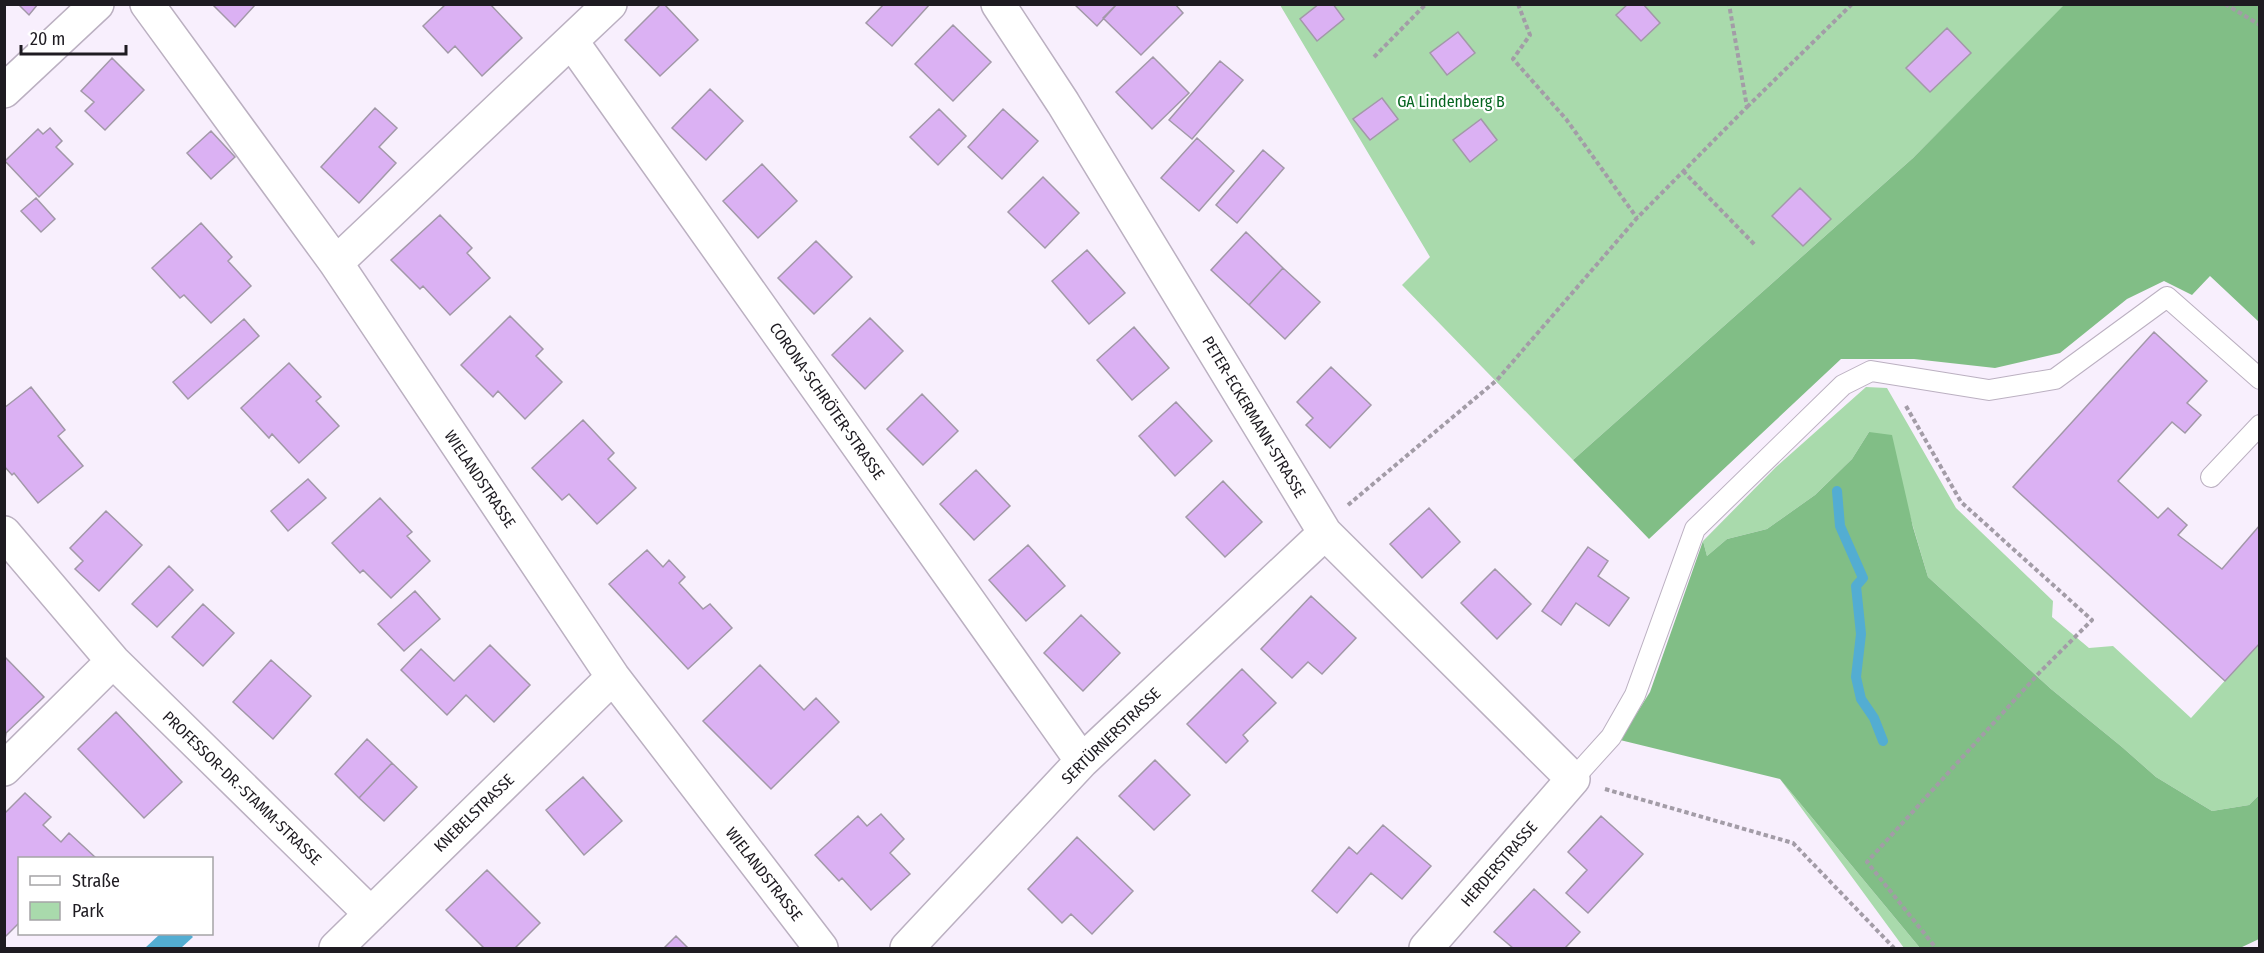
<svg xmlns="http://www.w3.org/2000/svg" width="2264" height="953" font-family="'Fira Sans Condensed',sans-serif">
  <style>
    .green { fill: #a9daac }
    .forest { fill: #81be86 }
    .water { fill: #53add2 }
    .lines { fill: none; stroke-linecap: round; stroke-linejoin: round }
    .stream { stroke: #53add2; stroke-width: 10 }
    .building { fill: #dbb1f3; stroke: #a298a8; stroke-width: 1.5 }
    .lane-casing { stroke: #bbb0c1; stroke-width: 22 }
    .street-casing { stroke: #bbb0c1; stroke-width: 36 }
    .path { stroke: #a39ca7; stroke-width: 4; stroke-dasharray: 4.5 3; stroke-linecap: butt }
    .lane { stroke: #fff; stroke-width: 20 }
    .street { stroke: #fff; stroke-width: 33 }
    .labels { text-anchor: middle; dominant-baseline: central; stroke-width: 4.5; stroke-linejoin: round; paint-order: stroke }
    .park-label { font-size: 16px; fill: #05641f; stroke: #fff }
    .street-label { font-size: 16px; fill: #1e1b21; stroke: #fff }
  </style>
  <rect width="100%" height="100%" fill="#f8effd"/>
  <path class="green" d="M1280 5H2065L1913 158 1573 460 1402 285 1430 257Z
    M1866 387 1887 388 1956 508 2053 601 2052 617 2089 648 2113 646 2191 718 2259 643V795L2249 805 2212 811 2156 777 2122 747 2051 689 1928 577 1899 479 1869 432 1852 459 1815 495 1767 529 1727 539 1707 556 1703 541 1776 467Z
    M1780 779 1920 948H1904Z"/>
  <path class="forest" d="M2065 4 2259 5V322L2210 276 2192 295 2164 281 2127 299 2060 353 1995 368 1914 359H1841L1649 539 1573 460 1913 158Z
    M1869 432 1892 435 1913 527 1928 577 2051 689 2122 747 2156 777 2212 811 2249 805 2259 795V939L2240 948H1920L1780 779 1620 740 1650 692 1703 541 1707 556 1727 539 1767 529 1815 495 1852 459Z"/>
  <path class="water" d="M160 934H190L193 937 181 948H145Z"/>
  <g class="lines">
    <path class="stream" d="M1837 491 1840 526 1863 578 1856 586 1861 634 1856 677 1861 699 1874 718 1883 741"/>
  </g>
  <path class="building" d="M18 4H38L29 15Z
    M212 4H256L235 27Z
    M446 4H490L522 38 482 76 455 46 448 53 423 26Z
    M661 4H664L698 40 660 76 625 40Z
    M884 4H930L892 46 866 23Z
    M1074 4H1117L1097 26Z
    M1117 4H1175L1183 13 1141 55 1103 18Z
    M1319 4H1333L1344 19 1317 41 1300 19Z
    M1628 4H1643L1660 23 1641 41 1616 15Z
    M953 25 991 62 953 101 915 64Z
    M1947 28 1971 53 1930 92 1906 68Z
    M1458 32 1475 53 1447 75 1430 53Z
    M1153 57 1189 93 1152 129 1116 92Z
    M112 58 144 90 105 130 85 111 94 102 81 91Z
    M1220 61 1243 80 1192 139 1169 120Z
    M710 89 743 121 706 160 672 128Z
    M1382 98 1398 119 1370 140 1353 119Z
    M375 108 397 128 379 147 396 163 359 203 321 167Z
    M939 109 966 136 938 165 910 137Z
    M1003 109 1038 141 1002 179 968 147Z
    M1481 119 1497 140 1470 162 1453 140Z
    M50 128 62 141 56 147 73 164 39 197 5 161 38 129 43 134Z
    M211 131 235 157 211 179 187 153Z
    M1197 138 1234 171 1199 211 1161 178Z
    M1263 150 1284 168 1237 223 1216 205Z
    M762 164 797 201 758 238 723 201Z
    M1043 177 1079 213 1045 248 1008 212Z
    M1800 188 1831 219 1803 246 1772 216Z
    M36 198 55 219 41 232 21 211Z
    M440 215 472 248 467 253 490 278 450 315 423 286 420 289 391 260Z
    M201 223 232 257 228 261 251 286 211 323 184 295 180 298 152 268Z
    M1246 232 1283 268 1249 305 1211 270Z
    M816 241 852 277 814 314 778 278Z
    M1087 250 1125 293 1089 324 1052 281Z
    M1283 268 1320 302 1285 339 1249 305Z
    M510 316 543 349 536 356 562 382 525 419 498 391 493 397 461 365Z
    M870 318 903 351 865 389 832 355Z
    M244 319 259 336 188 399 173 382Z
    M1134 327 1169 368 1132 400 1097 360Z
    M2154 332 2207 381 2187 403 2201 415 2185 433 2172 422 2118 481 2158 518 2168 508 2187 525 2178 535 2222 569 2260 525V643L2225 681 2013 487Z
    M289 363 321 397 316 401 339 426 299 463 272 434 269 438 241 408Z
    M1331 367 1371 405 1330 448 1306 425 1313 418 1297 402Z
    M31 387 65 430 58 436 83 466 38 503 14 473 12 475 4 466V408Z
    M922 394 958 431 923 465 887 429Z
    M1176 402 1212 441 1175 476 1139 436Z
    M583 420 614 453 608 459 636 488 597 524 569 494 562 500 532 468Z
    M976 470 1010 506 974 540 940 504Z
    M308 479 326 498 288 531 271 511Z
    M1223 481 1262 522 1225 557 1186 517Z
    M380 498 412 532 407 536 430 561 391 598 363 570 360 573 332 543Z
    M1429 508 1460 542 1422 578 1390 544Z
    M106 511 142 545 99 591 75 569 83 561 70 548Z
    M1028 545 1065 586 1026 621 989 580Z
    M1588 547 1608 561 1598 576 1629 598 1609 626 1576 603 1561 625 1542 611Z
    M647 550 663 567 669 560 685 577 679 583 703 609 710 604 732 628 688 669 609 584Z
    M169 566 193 590 157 627 132 604Z
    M1495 569 1531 604 1497 639 1461 603Z
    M415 591 440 619 404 651 378 624Z
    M1311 596 1356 638 1322 674 1308 662 1292 678 1261 649Z
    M203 604 234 633 203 666 172 637Z
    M1081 615 1120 653 1083 691 1044 653Z
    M490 645 530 685 494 722 466 695 447 715 401 670 421 649 454 681Z
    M4 656 44 697 6 733 4 747Z
    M271 660 311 696 273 739 233 702Z
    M760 665 804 710 816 698 839 722 771 789 703 721Z
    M1242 669 1276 703 1243 735 1248 741 1226 763 1187 724Z
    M116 712 182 782 144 818 78 749Z
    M367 739 392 763 359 798 335 774Z
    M1155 760 1190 795 1154 830 1119 796Z
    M392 763 417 787 384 821 359 798Z
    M583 777 622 821 584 855 546 810Z
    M25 793 51 817 43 825 61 842 69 833 96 858H20V922L4 938V814Z
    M881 814 904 839 890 853 910 874 871 910 842 878 839 881 815 855 858 816 867 826Z
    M1601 816 1643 854 1588 913 1566 893 1587 870 1568 852Z
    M1383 825 1431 866 1402 899 1371 873 1337 913 1312 891 1349 847 1357 854Z
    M1077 837 1133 891 1092 934 1071 914 1062 923 1028 889Z
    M487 870 540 923 515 948H484L446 910Z
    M1534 889 1580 932 1565 948H1513L1494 932Z
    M676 936 688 948H664Z"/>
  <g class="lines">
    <g class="lane-casing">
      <path id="lane" d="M2211 477 2260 425
        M1573 779 1611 737 1635 695 1695 529 1843 385 1871 371 1989 390 2055 379 2167 297 2260 379"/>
    </g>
    <g class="street-casing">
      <path id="street" d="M147 4 336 263 613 677 821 948
        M998 4 1063 103 1325 533 1573 779 1426 948
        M572 42 1082 761
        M4 91 97 4
        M336 263 610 4
        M4 533 113 661 371 914
        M4 769 113 661
        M336 948 613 677
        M907 948 1082 761 1325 533"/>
    </g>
    <path class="path" d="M1518 4 1530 35 1513 59 1566 119 1637 218
      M2225 4 2260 25
      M1374 57 1426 4
      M1747 107 1852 4
      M1683 171 1755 245
      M1906 406 1961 502 2092 620 2040 672 1867 862 1936 948
      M1348 505 1497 380 1637 218 1747 107 1729 4
      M1605 789 1793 843 1894 948"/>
    <use href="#lane" class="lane"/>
    <use href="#street" class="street"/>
  </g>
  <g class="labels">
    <g class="park-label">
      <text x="1451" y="101">GA Lindenberg B</text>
    </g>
    <g class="street-label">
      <text transform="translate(827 401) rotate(55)">CORONA-SCHRÖTER-STRASSE</text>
      <text transform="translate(1254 417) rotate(59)">PETER-ECKERMANN-STRASSE</text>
      <text transform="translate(480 479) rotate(56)">WIELANDSTRASSE</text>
      <text transform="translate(1111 736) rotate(-44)">SERTÜRNERSTRASSE</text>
      <text transform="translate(242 788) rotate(44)">PROFESSOR-DR.-STAMM-STRASSE</text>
      <text transform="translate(474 813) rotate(-44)">KNEBELSTRASSE</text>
      <text transform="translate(1499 864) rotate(-49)">HERDERSTRASSE</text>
      <text transform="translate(764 874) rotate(52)">WIELANDSTRASSE</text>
    </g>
  </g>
  <rect width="2264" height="953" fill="none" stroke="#1e1b21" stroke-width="12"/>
  <rect x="18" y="857" width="195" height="78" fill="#ffffff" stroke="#a5a4a6" stroke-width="1.5"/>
  <rect x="30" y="876" width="30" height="9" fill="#ffffff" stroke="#a5a4a6" stroke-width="1.5"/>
  <text x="72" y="887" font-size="18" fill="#1e1b21">Straße</text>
  <rect x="30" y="902" width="30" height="18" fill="#a9daac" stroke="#a5a4a6" stroke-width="1.5"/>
  <text x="72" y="917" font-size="18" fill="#1e1b21">Park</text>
  <path d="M21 45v9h105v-9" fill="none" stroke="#1e1b21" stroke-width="3"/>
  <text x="30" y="45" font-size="18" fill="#1e1b21" stroke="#ffffff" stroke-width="4.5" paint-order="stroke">20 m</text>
</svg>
